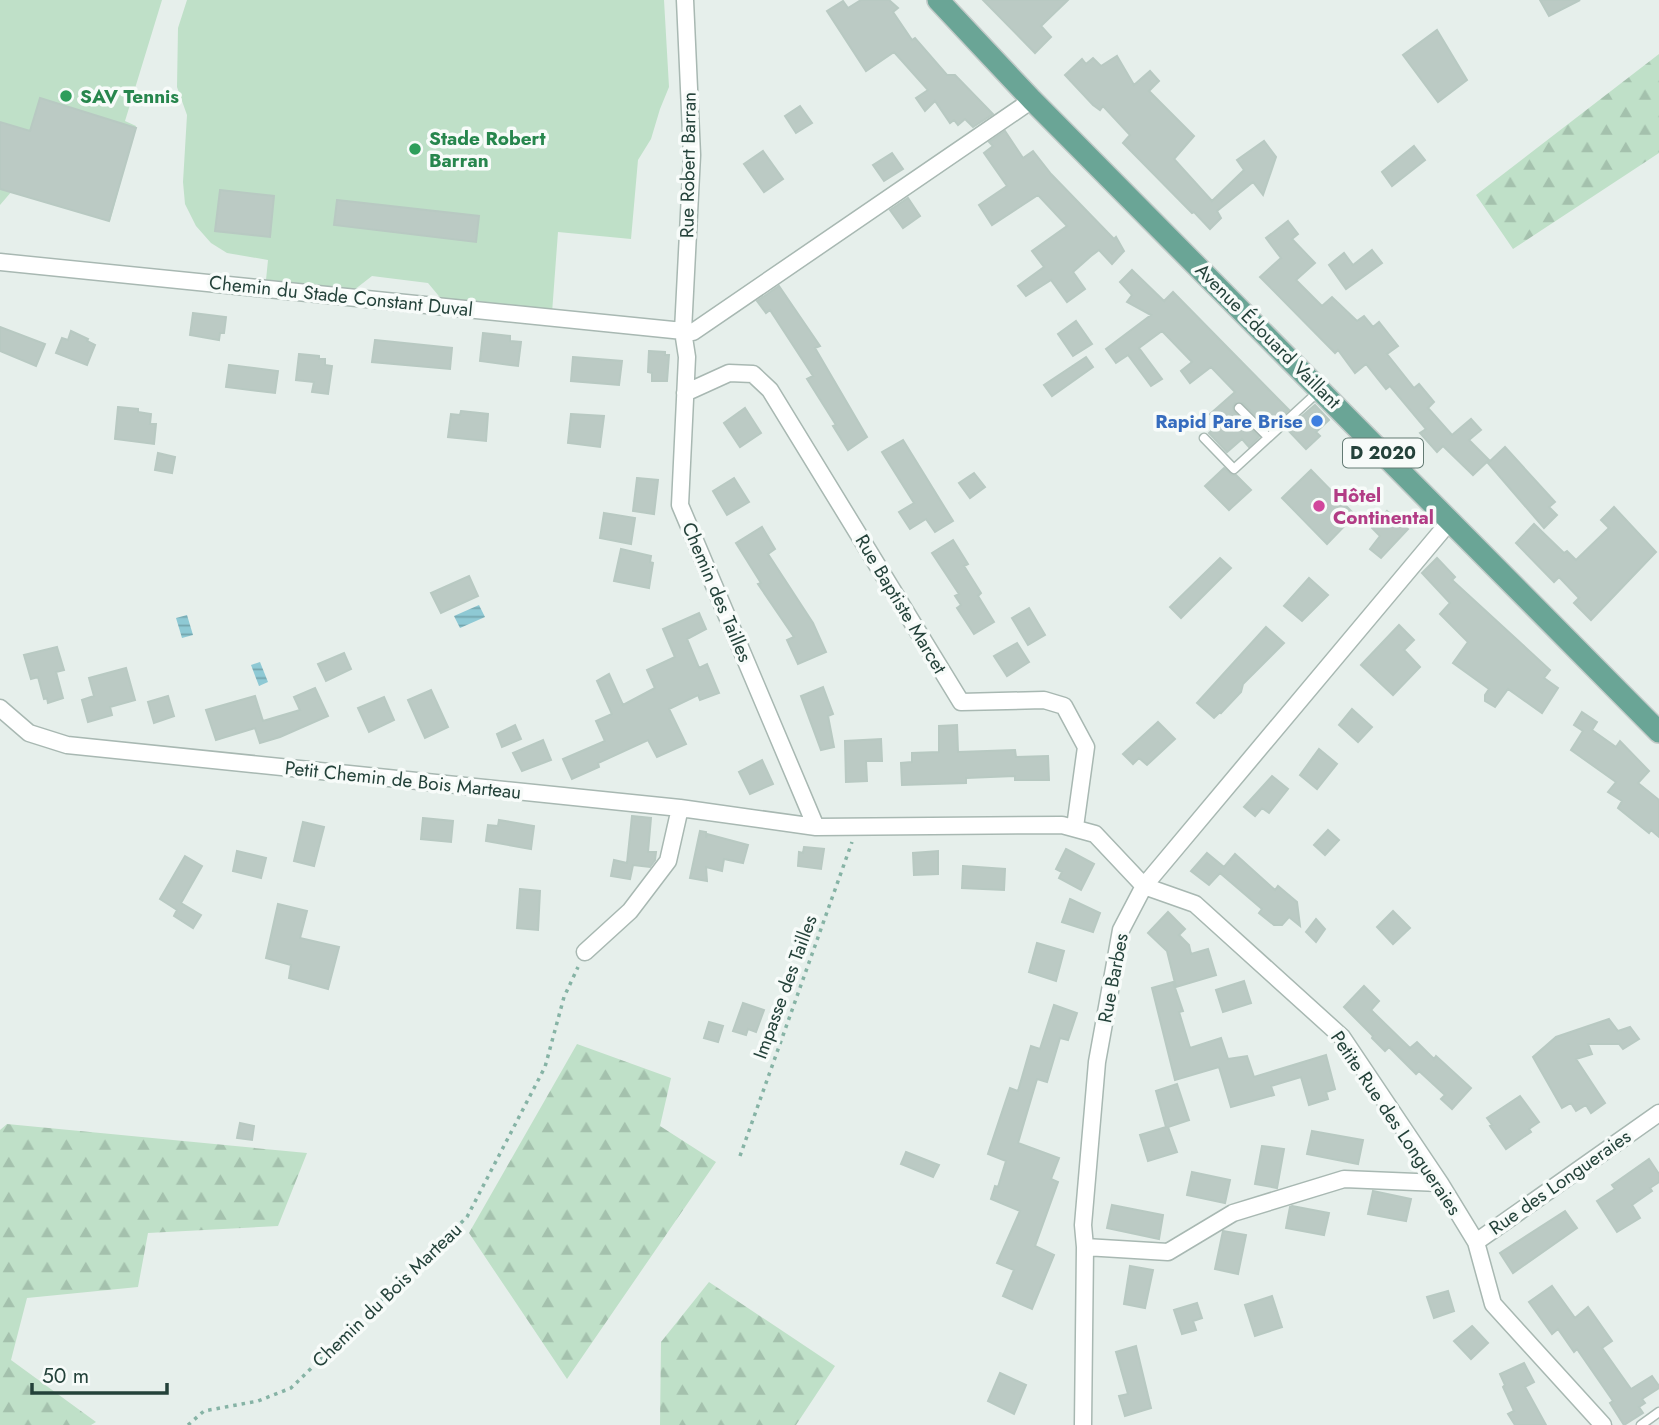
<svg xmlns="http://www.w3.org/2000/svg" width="1659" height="1425" font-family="Jost,sans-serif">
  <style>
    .grass { fill: #bfe0c8 }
    .forest { fill: url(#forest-firs) }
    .water { fill: url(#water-rules) }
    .building { fill: #bbcac4; stroke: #b8c9c2; stroke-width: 2 }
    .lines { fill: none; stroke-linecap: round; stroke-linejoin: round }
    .lane-casing { stroke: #a8b8b2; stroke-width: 11 }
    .street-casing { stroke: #a8b8b2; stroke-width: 19 }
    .primary-casing { stroke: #c2cac8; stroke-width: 24 }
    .path { stroke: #86b3a5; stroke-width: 3.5; stroke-dasharray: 3.5 5; stroke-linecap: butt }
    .lane { stroke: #fff; stroke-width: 8 }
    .street { stroke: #fff; stroke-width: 16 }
    .primary { stroke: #6aa596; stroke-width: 21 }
    .leisure-dot { fill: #2e9e5b; stroke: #f7fbf9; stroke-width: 2.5 }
    .shop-dot { fill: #3f7fe0; stroke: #f7fbf9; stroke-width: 2.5 }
    .hotel-dot { fill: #d1479c; stroke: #f7fbf9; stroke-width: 2.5 }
    .labels { text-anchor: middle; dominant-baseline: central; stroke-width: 7; stroke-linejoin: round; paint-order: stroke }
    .shield { fill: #f7fbf9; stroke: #637a73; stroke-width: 2 }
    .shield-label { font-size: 18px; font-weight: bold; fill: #24423a }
    .leisure-label { font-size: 19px; font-weight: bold; fill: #27864d; stroke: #f7fbf9; text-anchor: start }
    .street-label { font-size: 19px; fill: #24423a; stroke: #f7fbf9 }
    .shop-label { font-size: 19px; font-weight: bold; fill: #366cbe; stroke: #f7fbf9; text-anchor: end }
    .hotel-label { font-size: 19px; font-weight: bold; fill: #b23c85; stroke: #f7fbf9; text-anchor: start }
  </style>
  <defs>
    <pattern id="forest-firs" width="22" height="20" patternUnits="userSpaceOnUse" patternTransform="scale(1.75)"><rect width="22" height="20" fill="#bfe0c8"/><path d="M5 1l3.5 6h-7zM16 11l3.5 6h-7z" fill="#a4c1ad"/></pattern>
    <pattern id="water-rules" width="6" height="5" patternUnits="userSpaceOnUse" patternTransform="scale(1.75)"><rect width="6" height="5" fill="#8ec9d4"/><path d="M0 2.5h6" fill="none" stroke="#74a5ad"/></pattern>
  </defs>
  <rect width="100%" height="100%" fill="#e6efeb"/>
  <path class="grass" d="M0 0H162L125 121 136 126 110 221 12 191 0 205Z
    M187 0H664L669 87 660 109 651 139 638 160 631 239 558 232 552 313 443 301 428 283 372 276 354 290 266 280 268 260 227 253 211 243 196 226 185 204 183 182 187 115 177 87 178 28Z"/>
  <path class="forest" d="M1659 54V153L1513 249 1476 195Z
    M577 1044 671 1078 660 1126 716 1162 567 1379 469 1233Z
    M7 1124 307 1153 278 1226 148 1233 138 1287 27 1298 11 1360 96 1422 91 1425H0V1130Z
    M709 1282 835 1366 796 1425H660L661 1342Z"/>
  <path class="water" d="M479 605 485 617 460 628 454 616Z
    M187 615 193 635 182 638 176 618Z
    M260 662 268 682 259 686 251 665Z"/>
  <path class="building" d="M861 0H889L898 8 893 12 912 40 915 38 947 75H955L993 114 973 127 965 119 958 125 954 120 950 123 935 101 925 111 916 98 928 90 894 52 866 71 827 11 843 1 848 8Z
    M983 0H1068L1041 26 1051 37 1035 53Z
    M1540 0H1580L1549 16Z
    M1437 30 1467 80 1438 102 1403 55Z
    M1117 56 1134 85 1150 71 1159 81 1149 91 1194 136 1174 159 1212 201 1244 170 1237 160 1264 141 1276 157 1263 195 1253 182 1217 211 1221 218 1210 229 1194 212 1192 213 1123 143 1130 135 1103 106 1100 110 1093 105 1065 75 1082 59 1086 64 1093 58 1101 66Z
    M40 98 136 128 109 221 0 189V122L30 131Z
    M800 106 812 123 796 133 785 116Z
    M1005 131 1023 158 1033 151 1051 174 1114 239 1116 237 1124 251 1112 264 1099 250 1091 256 1073 272 1085 289 1067 302 1051 280 1026 296 1018 286 1044 267 1032 251 1067 226 1038 195 992 225 979 205 1007 186 984 153 993 146 989 142Z
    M1414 146 1425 160 1392 186 1382 172Z
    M763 151 783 179 764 192 744 164Z
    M892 153 903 169 884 181 873 165Z
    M220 190 274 196 270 237 215 231Z
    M908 198 920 216 903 228 890 210Z
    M337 200 479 216 476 242 334 225Z
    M1288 221 1298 234 1292 239 1315 263 1296 280 1322 306 1332 297 1357 321 1364 316 1373 327 1379 322 1398 346 1387 354 1414 388 1419 384 1434 402 1428 408 1452 435 1471 419 1481 430 1469 440 1489 460 1473 475 1443 446 1437 452 1420 433 1426 429 1390 386 1386 389 1366 364 1355 373 1338 350 1335 353 1260 277 1281 258 1266 238Z
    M1372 250 1382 263 1346 289 1329 265 1344 253 1353 265Z
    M1132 270 1164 301 1173 292 1289 410 1268 428 1243 403H1235L1233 407 1234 412 1259 437 1249 447 1242 439 1227 452 1209 433 1219 424 1210 414 1235 392 1211 367 1190 383 1181 371 1192 362 1162 331 1139 348 1162 379 1151 386 1128 355 1116 363 1106 349 1151 315 1127 302 1132 295 1120 282Z
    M779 286 820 346 815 348 867 437 848 450 833 426 836 425 807 379 813 376 770 310 766 313 757 301Z
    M193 313 226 317 224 333H220L219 340 190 335Z
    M1076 321 1092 344 1073 356 1058 334Z
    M0 327 45 344 36 366 0 351Z
    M71 331 88 339 87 341 95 345 87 365 56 353 62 338 68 340Z
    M483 333 510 336V341L521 342 518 366 480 361Z
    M375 340 452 348 450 369 372 362Z
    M649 351 665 352V355H669L667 381H652V373L648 372Z
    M299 354 319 356V359H325V365L332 366 328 394 312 392 314 382 296 380Z
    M573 357 622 361 619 385 571 381Z
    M1086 357 1093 367 1052 396 1044 385Z
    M229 365 278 371 275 393 226 387Z
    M1315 405 1329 420 1316 432 1320 436 1306 449 1287 429Z
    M118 407 138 409V412L151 414 150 424H156L154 444 115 439Z
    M745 408 761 433 740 447 724 423Z
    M461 411 488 414 486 441 448 437 451 414 460 415Z
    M571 414 604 416 600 447 568 443Z
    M903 440 953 521 935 532 926 519 910 529 899 512 914 503 882 452Z
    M1505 447 1555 502 1549 507 1557 515 1544 528 1488 463Z
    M158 453 175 457 172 473 155 470Z
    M1224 468 1232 475H1236L1251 490 1229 510 1205 486Z
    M1311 470 1355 515 1327 544 1282 498Z
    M974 473 985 487 970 498 959 483Z
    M637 478 658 480 654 514 633 511Z
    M734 478 749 502 727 515 713 491Z
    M1614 507 1656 552 1591 620 1574 603 1579 598 1559 577 1554 582 1516 543 1534 524 1564 553 1567 551 1576 560 1609 528 1601 520Z
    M1387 511 1408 529 1381 558 1370 549 1380 536 1372 528Z
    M604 513 635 518 631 544 600 538Z
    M762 527 775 549 768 554 813 623 826 652 798 664 787 640 794 637 758 584 761 583 736 543Z
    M953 540 968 564 964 566 981 593 978 596 994 622 974 634 957 608 961 605 955 596 959 594 932 553Z
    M621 549 651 556 650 562 653 563 649 588 614 581Z
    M1220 558 1231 568 1181 618 1170 607Z
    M1437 558 1455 577 1452 580 1550 670 1544 678 1558 688 1542 713 1508 689 1495 707 1485 701V695L1489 689 1453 663 1468 642 1440 614 1450 603 1422 573Z
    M469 576 478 596 441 613 431 593Z
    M1309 578 1328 595 1302 621 1284 606Z
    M1029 608 1045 635 1028 645 1012 618Z
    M699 613 706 629 687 639 699 668 707 664 719 693 700 700 698 695 669 709 686 744 657 757 648 740 598 763 599 767 572 779 563 759 605 741 596 721 612 714 597 681 609 674 623 705 655 688 647 670 675 657 663 629Z
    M1399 625 1414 640 1404 650 1420 667 1393 695 1361 665Z
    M1266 627 1284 643 1243 684 1241 692 1221 713 1220 712 1214 718 1197 703Z
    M1017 643 1029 662 1007 676 994 656Z
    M57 647 64 670 56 672 63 698 48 703 47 698 44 699 38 677 31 679 24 655Z
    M344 653 351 669 326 681 318 664Z
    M126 668 135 700 110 707 112 715 88 722 82 700 94 696 89 678Z
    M823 687 833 714 828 716 834 747 821 750 801 696Z
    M315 688 328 716 280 737 260 743 255 728 216 740 206 710 255 696 263 721 300 710 294 697Z
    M431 690 448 727 425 738 408 700Z
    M168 696 174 716 154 723 148 702Z
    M384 697 394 720 369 732 358 708Z
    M1352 709 1372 727 1358 742 1339 725Z
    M1582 712 1597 722 1592 730 1616 747 1620 741 1649 771 1638 783 1659 800V837L1651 830 1649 833 1618 808 1622 801 1608 792 1616 782 1571 750 1583 731 1574 725Z
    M1158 722 1175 739 1147 765 1139 758 1133 764 1123 754Z
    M515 725 521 739 502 747 497 734Z
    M957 725 958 752 1015 750 1016 757 1048 756 1049 780H1015V776L966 778V783L902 785 901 763 912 762V753L939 752V726Z
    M881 739 882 761H866L867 781 846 782 845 741Z
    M543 740 551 760 522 771 513 753Z
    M1319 749 1337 764 1317 789 1300 775Z
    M762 760 773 784 750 794 739 772Z
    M1272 776 1288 789 1269 813 1262 808 1255 816 1244 807Z
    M632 816 651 818 648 852H656L655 860 650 867 633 865 630 879 611 876 614 860 627 863Z
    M423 818 453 821 451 842 421 839Z
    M499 820 534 826 531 849 486 841 488 825 498 826Z
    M303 822 324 827 314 866 294 861Z
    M1328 830 1339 840 1325 855 1314 845Z
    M700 831 706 832V838L707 834 748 845 743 863 724 859 722 871 706 867 707 881 690 878Z
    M804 847 824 849 821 869 798 866 799 852 803 853Z
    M1066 849 1094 864 1081 890 1059 878 1062 872 1056 869Z
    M237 851 266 858 261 878 233 871Z
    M938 851V874L914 875 913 853Z
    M1207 853 1224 867 1235 854 1275 890 1278 886 1297 902 1300 926 1289 917 1282 925H1274L1259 913 1262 909 1220 873 1209 885 1191 871Z
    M185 856 202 866 181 903 201 915 193 928 174 916 177 910 160 899Z
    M963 866 1005 869 1004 890 962 888Z
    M520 889 540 891 538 930 517 928Z
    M1070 899 1100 913 1093 932 1062 922Z
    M278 904 307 911 300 938 339 947 328 989 289 978 291 965 266 958Z
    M1393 911 1410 928 1393 944 1377 927Z
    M1168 912 1185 929 1179 935 1189 945 1191 954 1208 949 1216 975 1176 987 1167 951 1148 933Z
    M1316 919 1325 929 1316 942 1306 932Z
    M1037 943 1064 951 1056 981 1029 972Z
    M1244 981 1251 1003 1223 1012 1216 990Z
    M1173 982 1183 1011 1179 1012 1190 1048 1221 1038 1228 1059 1247 1056 1254 1077 1326 1055 1335 1089 1326 1092 1328 1099 1309 1105 1301 1077 1271 1086 1274 1095 1231 1107 1219 1067 1175 1080 1152 988Z
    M1364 986 1379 1001 1371 1010 1410 1048 1417 1042 1434 1059 1436 1056 1471 1088 1452 1109 1441 1099 1445 1095 1419 1071 1416 1074 1389 1047 1385 1051 1372 1038 1373 1036 1344 1007Z
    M743 1003 764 1010 756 1032 748 1029 746 1035 733 1031Z
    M1054 1005 1077 1013 1068 1040 1060 1038 1047 1082 1037 1079 1018 1143 1059 1158 1051 1179 1058 1182 1035 1246 1054 1255 1032 1309 1003 1296 1014 1270 997 1263 1020 1211 991 1199 995 1186 998 1187 1006 1161 988 1154 1010 1088 1018 1091 1031 1046 1040 1049Z
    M1609 1019 1618 1031 1630 1027 1639 1039 1623 1049 1619 1044H1588L1592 1054 1576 1059 1605 1103 1591 1113 1586 1105 1576 1111 1571 1103 1562 1108 1533 1057 1556 1037Z
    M709 1022 723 1026 718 1042 704 1038Z
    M1177 1084 1189 1120 1168 1127 1177 1152 1148 1161 1140 1135 1166 1127 1156 1091Z
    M1520 1096 1539 1122 1529 1129 1531 1132 1506 1149 1490 1126 1492 1125 1487 1118Z
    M240 1123 254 1126 252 1140 237 1138Z
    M1312 1131 1363 1140 1358 1164 1307 1154Z
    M1262 1146 1284 1149 1277 1188 1255 1184Z
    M906 1152 939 1165 933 1177 901 1164Z
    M1649 1159 1659 1174V1182L1650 1188 1652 1191 1632 1205 1640 1218 1617 1232 1597 1201 1615 1189 1612 1185Z
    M1192 1172 1230 1180 1225 1203 1187 1195Z
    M1373 1191 1411 1199 1406 1221 1368 1214Z
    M1112 1205 1163 1215 1159 1239 1107 1228Z
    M1292 1206 1329 1213 1324 1235 1286 1228 1290 1207Z
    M1565 1211 1577 1228 1513 1273 1500 1253Z
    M1223 1231 1246 1235 1238 1274 1215 1269Z
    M1130 1266 1153 1270 1145 1308 1124 1304Z
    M1552 1286 1575 1318 1588 1307 1612 1341 1602 1348 1631 1389 1652 1376 1659 1386V1388L1642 1399 1645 1403 1639 1407 1643 1413 1624 1425 1610 1403 1613 1401 1577 1349 1574 1352 1558 1329 1552 1334 1529 1302Z
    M1448 1291 1454 1311 1434 1318 1427 1297Z
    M1272 1296 1282 1327 1255 1336 1245 1305Z
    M1197 1303 1202 1318 1193 1321 1196 1330 1182 1334 1174 1310Z
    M1472 1326 1488 1343 1471 1359 1454 1341Z
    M1136 1346 1151 1408 1125 1416 1119 1396 1128 1394 1116 1352Z
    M1524 1363 1534 1382 1525 1387 1546 1425H1515L1508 1414 1514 1411 1503 1387 1505 1385 1500 1374Z
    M1000 1373 1026 1385 1014 1414 988 1401Z"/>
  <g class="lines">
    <g class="lane-casing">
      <path id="lane" d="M1239 408 1268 437
        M1204 438 1234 469 1319 391
        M1641 1425 1659 1412"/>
    </g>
    <g class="street-casing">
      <path id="street" d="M685 0 692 155 683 331 687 357 680 505 816 827 1062 825 1095 834 1144 886 1195 904 1342 1037 1440 1183 1476 1242
        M0 262 693 332 1032 100
        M685 393 729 373 753 374 770 390 961 702 1044 700 1064 706 1086 747 1075 827
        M0 708 29 733 67 745 680 808 816 827
        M585 952 630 911 668 861 680 808
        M1085 1247 1168 1252 1233 1213 1344 1179 1440 1183
        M1083 1425 1085 1247 1083 1225 1097 1062 1121 930 1144 886 1450 521
        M1603 1425 1493 1304 1476 1242 1659 1113"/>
    </g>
    <g class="primary-casing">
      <path id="primary" d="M938 0 1032 100 1659 732"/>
    </g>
    <path class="path" d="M740 1156 852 842
      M188 1425 204 1411 258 1401 291 1388 467 1217 545 1067 564 997 578 967"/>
    <use href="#lane" class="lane"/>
    <use href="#street" class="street"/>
    <use href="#primary" class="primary"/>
  </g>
  <g class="leisure-dot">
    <circle cx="66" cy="96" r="7"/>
    <circle cx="415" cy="149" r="7"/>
  </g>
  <circle class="shop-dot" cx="1317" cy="421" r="7"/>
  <circle class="hotel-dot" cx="1319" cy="506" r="7"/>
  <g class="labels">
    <rect class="shield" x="1343" y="438.5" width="80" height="29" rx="5"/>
    <g class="shield-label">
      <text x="1383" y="453">D 2020</text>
    </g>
    <g class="leisure-label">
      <text x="80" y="96">SAV Tennis</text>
      <text x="429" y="138">Stade Robert<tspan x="429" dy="22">Barran</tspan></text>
    </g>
    <g class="street-label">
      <text transform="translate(688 165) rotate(-89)">Rue Robert Barran</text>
      <text transform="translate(341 296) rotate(6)">Chemin du Stade Constant Duval</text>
      <text transform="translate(1268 336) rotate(45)">Avenue Édouard Vaillant</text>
      <text transform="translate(717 592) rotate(67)">Chemin des Tailles</text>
      <text transform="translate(901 604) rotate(59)">Rue Baptiste Marcet</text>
      <text transform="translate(403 780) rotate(6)">Petit Chemin de Bois Marteau</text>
      <text transform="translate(1113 978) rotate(-79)">Rue Barbes</text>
      <text transform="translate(785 987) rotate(-70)">Impasse des Tailles</text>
      <text transform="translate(1396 1123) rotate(56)">Petite Rue des Longueraies</text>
      <text transform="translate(1560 1182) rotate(-35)">Rue des Longueraies</text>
      <text transform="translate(387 1295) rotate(-44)">Chemin du Bois Marteau</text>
    </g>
    <g class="shop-label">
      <text x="1303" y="421">Rapid Pare Brise</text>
    </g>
    <g class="hotel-label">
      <text x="1333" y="495">Hôtel<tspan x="1333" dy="22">Continental</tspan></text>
    </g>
  </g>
  <path d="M32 1383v10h135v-10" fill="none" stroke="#24423a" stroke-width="3.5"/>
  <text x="42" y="1383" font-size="21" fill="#24423a" stroke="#f7fbf9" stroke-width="5" paint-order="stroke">50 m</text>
</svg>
